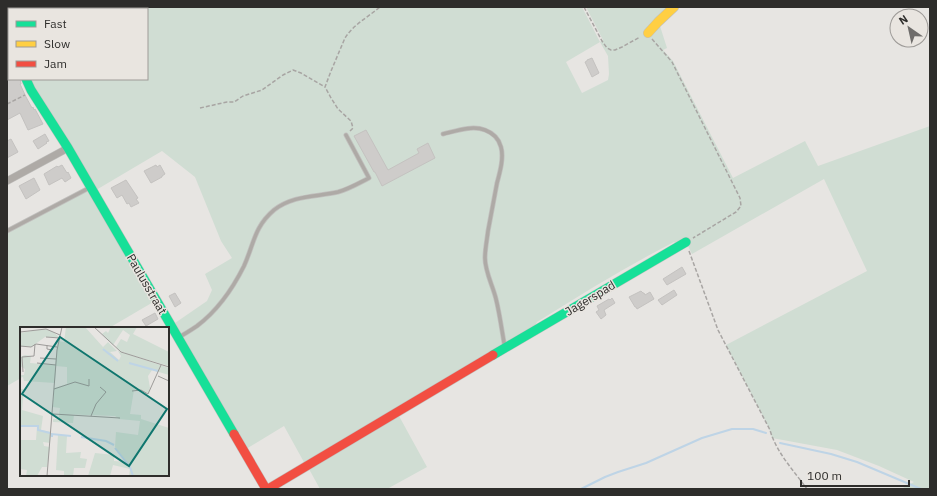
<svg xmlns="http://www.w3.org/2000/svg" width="937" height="496" font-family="'IBM Plex Sans',sans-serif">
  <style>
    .green { fill: #d0ddd3; fill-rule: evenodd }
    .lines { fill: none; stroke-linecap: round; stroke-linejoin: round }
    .stream { stroke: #bed4e6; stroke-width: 2 }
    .building { fill: #ceccca; stroke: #c4c2c0 }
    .lane-casing { stroke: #c1c0be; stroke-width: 5 }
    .street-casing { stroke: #c1c0be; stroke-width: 8 }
    .fast-casing { stroke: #c1c0be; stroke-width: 10 }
    .slow-casing { stroke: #c1c0be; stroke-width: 10 }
    .jam-casing { stroke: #c1c0be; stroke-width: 10 }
    .path { stroke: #a8a5a3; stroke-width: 1.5; stroke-dasharray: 4 2; stroke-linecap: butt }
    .lane { stroke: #aeaaa6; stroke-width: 3.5 }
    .street { stroke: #aeaaa6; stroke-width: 7 }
    .fast { stroke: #16e098; stroke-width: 9 }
    .slow { stroke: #ffcf43; stroke-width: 9 }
    .jam { stroke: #f24e42; stroke-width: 9 }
    .labels { text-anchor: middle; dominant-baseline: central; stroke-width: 3; stroke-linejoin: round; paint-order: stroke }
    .street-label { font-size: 12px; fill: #2e2d2b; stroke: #e9e5e0 }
    .inset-river { fill: none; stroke: #bed4e6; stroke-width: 2 }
    .inset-road { fill: none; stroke: #9d9b99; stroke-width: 1 }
    .view { fill: #0f766e; fill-opacity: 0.15; stroke: #0f766e; stroke-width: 2 }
    .inset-edge { fill: none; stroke: #2e2d2b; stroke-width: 2 }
  </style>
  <rect width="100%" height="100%" fill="#e7e5e2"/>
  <path class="green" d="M40 7H582L600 42 603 40 586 7H672L659 23 667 48 663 50 673 61 733 178 805 141 818 166 930 126V489H901L914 482 879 466 837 450 772 438 769 428 726 345 867 271 824 179 692 254 685 240 675 243 674 242C627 266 582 294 537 322L535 326 305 464 284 426 241 452 175 323 207 301 212 290 205 274 232 258 221 241 195 177 162 151 91 193 155 301 109 328H21V378L7 386V233L88 189 22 79H147V9H40ZM600 42 608 56 609 74 608 80 582 93 566 62Z
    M399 416 427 467 387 489H320L309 469Z"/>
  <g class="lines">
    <path class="stream" d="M780 443 831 454 857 462 921 489
      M581 489 605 477 618 472 646 463 702 438 732 429H753L766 433"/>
  </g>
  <path class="building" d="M592 58 599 73 592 77 585 62 587 61V60Z
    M12 79H20L21 84H20L26 97 32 108 33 107 34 110 35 109 43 124 28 130 20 113 7 120V81Z
    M366 130 388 170 419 153 417 149 428 143 435 158 382 186 375 172H374L354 136Z
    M45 134 49 141 46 142 47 143 38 149 33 141Z
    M11 139 18 152 7 158V141Z
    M62 165 67 173 68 172 71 178 65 182 62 178 49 185 44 174 57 166 58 167Z
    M156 165 157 167 160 165 165 174 162 176V177L151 183 144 171Z
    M34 178 40 190 26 199 19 186Z
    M126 180 138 198 136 199 139 203 131 207 129 203 127 204 122 195 117 198 111 188Z
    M682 267 686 274 667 285 663 279Z
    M674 290 677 295 662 305 658 300Z
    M641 291 643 293H644L645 295 650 292 654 299 637 309 636 307H635L629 297Z
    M175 293 181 303 175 307 169 296Z
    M612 298 615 303 604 310 606 315 601 319 596 312 599 310 597 306 609 299 610 300Z
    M155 313 158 319 146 326 142 320Z"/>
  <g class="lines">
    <g class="lane-casing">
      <path id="lane" d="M443 134C456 131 472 125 485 130 493 133 499 139 501 147 504 158 500 172 497 183 494 199 491 215 488 231 487 240 485 249 485 258 485 272 493 286 496 299 500 315 502 332 505 348
        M7 231 89 188
        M179 337C185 334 191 330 197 326 217 311 233 288 244 266 254 244 254 227 274 210 293 195 316 197 338 192 349 189 359 183 369 178L346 135"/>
    </g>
    <g class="street-casing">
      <path id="street" d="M7 31 9 36
        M7 76 9 75
        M7 181 68 148"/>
    </g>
    <g class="fast-casing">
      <path id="fast" d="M26 79 31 90 68 148 234 434
        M493 355 686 242"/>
    </g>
    <g class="slow-casing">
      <path id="slow" d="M648 33 658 22 674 7"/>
    </g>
    <g class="jam-casing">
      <path id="jam" d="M234 434 266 489
        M268 489 493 355"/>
    </g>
    <path class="path" d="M584 7 602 41 607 48 611 50H615L622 47 640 37
      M652 39 672 62 740 198 741 206 736 212 693 238
      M7 104 25 95
      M200 108 227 102H234L243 96 262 90 283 75 293 70 301 73 325 87
      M350 131 353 128 351 121 338 109 331 98 325 87 331 71 345 38C353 25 368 17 380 7
      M689 251 718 330 770 430C776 452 794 471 807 489"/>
    <use href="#lane" class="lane"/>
    <use href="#street" class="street"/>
    <use href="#fast" class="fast"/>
    <use href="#slow" class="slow"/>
    <use href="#jam" class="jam"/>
  </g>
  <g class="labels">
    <g class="street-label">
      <text transform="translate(147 284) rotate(60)">Paulusstraat</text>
      <text transform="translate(590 298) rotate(-31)">Jagerspad</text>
    </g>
  </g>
  <g transform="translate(20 327)">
    <rect width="149" height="149" fill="#e7e5e2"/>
    <path d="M46 0H65L83 20 88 15 97 24 90 25 99 33 101 29 98 24 149 41V48L132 43 128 49 130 61 128 66 114 63 110 87 121 88V92L149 101V149H109L110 142 93 138 90 149H68L75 126 94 128V134L107 135 95 120 96 105 118 108 120 94 99 92 95 89 39 87 40 81 33 80 34 61 47 57V40L36 39 35 56 4 54 3 50 0 51V48H4L5 42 0 39V30L5 28 11 29 10 36 35 38 38 14 44 15ZM91 0H117L113 7 149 25V39L104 26 105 24 103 26 96 20 101 12 107 15 110 8 103 3 93 18 82 7 86 4 88 6ZM23 2 32 4 39 10H25L11 20 0 19V6ZM0 62H4L2 83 23 89 21 103 31 105 30 116 23 115 24 119 30 120 27 140H22L17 149H6L7 143 0 142V113H16L17 100 1 99 0 103ZM39 87 54 88 53 96 33 95V92H39ZM38 108 47 109 46 126 61 125 60 131 67 132 65 141H54L53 149H44V144L36 143Z" fill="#d0ddd3"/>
    <path class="inset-river" d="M83 22 98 34M109 36 138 44M1 99H18V103L30 106M32 110V107L51 109M61 110 86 114 94 118M95 121 110 140 113 149"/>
    <path class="inset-road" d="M74 0 101 25 149 40M0 5 26 2 40 8M26 10 40 11M27 18V22L32 23 33 19M0 19 11 20 16 17 37 20M20 31 36 32M17 36 36 38M3 45 2 30 14 29 15 17M138 49 149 54M34 62 55 55 69 59V52M112 64 121 63 128 67M128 67 141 38M33 87 100 91M71 89 76 77 86 65 80 60M27 149 37 23 42 0"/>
    <path class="view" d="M40 10 147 82 109 139 2 67Z"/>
    <rect width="149" height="149" class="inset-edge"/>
  </g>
  <rect width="937" height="496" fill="none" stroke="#2e2d2b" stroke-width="16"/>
  <rect x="8" y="8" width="140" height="72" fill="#e9e5e0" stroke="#9e9b98"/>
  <rect x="16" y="21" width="20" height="6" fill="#16e098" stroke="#9e9b98"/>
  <text x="44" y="28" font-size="12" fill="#2e2d2b">Fast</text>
  <rect x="16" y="41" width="20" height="6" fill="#ffcf43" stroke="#9e9b98"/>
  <text x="44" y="48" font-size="12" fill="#2e2d2b">Slow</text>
  <rect x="16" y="61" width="20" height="6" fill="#f24e42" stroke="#9e9b98"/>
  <text x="44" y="68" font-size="12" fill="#2e2d2b">Jam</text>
  <g transform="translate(909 28) rotate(326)"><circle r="19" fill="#e9e5e0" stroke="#9e9b98"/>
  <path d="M0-3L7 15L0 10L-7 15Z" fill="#6f6d6b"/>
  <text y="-6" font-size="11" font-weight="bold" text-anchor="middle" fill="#2e2d2b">N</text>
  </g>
  <path d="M801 480v6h108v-6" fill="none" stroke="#2e2d2b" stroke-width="2"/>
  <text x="807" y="480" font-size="12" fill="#2e2d2b" stroke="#e9e5e0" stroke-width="3" paint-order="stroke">100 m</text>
</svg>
